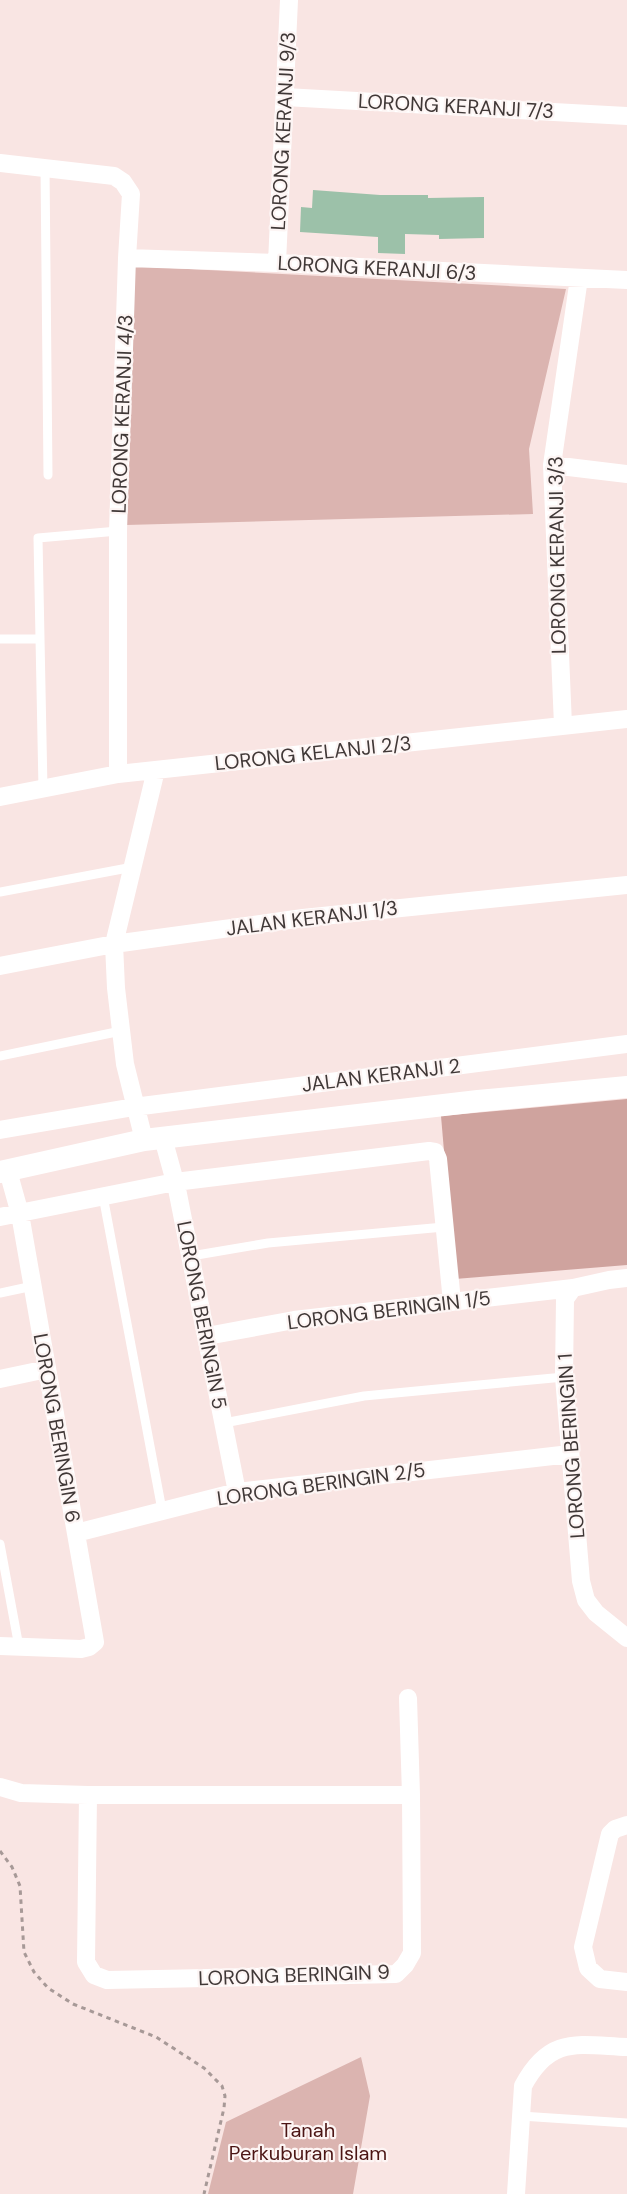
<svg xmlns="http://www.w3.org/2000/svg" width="627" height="2194" font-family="'DM Sans',sans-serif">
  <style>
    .green { fill: #dbb4b0 }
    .forest { fill: #cfa39e }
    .building { fill: #9cc1a9 }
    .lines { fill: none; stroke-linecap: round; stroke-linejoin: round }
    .path { stroke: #a79997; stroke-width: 3; stroke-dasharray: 4.5 4.5; stroke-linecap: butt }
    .service { stroke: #fff; stroke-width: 9 }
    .minor { stroke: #fff; stroke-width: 18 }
    .tertiary { stroke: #fff; stroke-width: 22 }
    .labels { text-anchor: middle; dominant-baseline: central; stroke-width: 4.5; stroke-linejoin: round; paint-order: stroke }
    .street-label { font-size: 20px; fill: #403837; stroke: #fdf5f4 }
    .park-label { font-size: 20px; fill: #4b1514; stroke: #fdf5f4 }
  </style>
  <rect width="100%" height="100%" fill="#f9e5e3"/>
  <path class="green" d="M131 266 566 289 529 449 533 514 126 525Z
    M361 2057 370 2096 353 2194H208L226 2122Z"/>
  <path class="forest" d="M627 1099V1265L455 1279 441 1116Z"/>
  <path class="building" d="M313 190 380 195H428V198L484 197V238L439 239V235L405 234V254L378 253V237L300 232 301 207 312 208Z"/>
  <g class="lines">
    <path class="path" d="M0 1851 12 1867 20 1886 24 1952 34 1972 48 1988 73 2004 156 2037 204 2068 222 2086 225 2096 224 2108 204 2194"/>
    <path class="service" d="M45 167 48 475
      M0 639H40
      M43 789 38 538 118 531
      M0 892 133 867
      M0 1056 121 1031
      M103 1196 162 1510
      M191 1256 268 1243 444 1227
      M0 1293 33 1286
      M224 1423 364 1396 564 1377
      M0 1544 19 1647
      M521 2116 627 2123"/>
    <path class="minor" d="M285 97 627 116
      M0 163 114 176 123 182 131 194 127 258 118 531V774
      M127 258 277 263 627 280
      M277 263 289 0
      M552 465 627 474
      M563 725 552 465 579 278
      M0 797 118 774 627 719
      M0 966 114 944 303 918 627 885
      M0 1130 134 1107 627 1044
      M163 1138 177 1189 237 1492
      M144 1140 125 1064 116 988 114 944 156 770
      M0 1217 175 1182 429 1151 435 1152 438 1159 452 1302
      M627 1278 609 1280 573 1288 565 1299 564 1377 581 1581 586 1600 596 1613 627 1638
      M207 1336 294 1320 573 1288
      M0 1379 47 1369
      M76 1533 237 1492 570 1454
      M0 1646 81 1649 89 1647 95 1642 20 1214 8 1171
      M0 1787 21 1793 88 1795H411
      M88 1795 86 1962 94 1975 107 1980 396 1974 405 1965 412 1953 411 1795 408 1698
      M627 1825 615 1829 610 1834 583 1947 588 1968 600 1979 627 1982
      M516 2194 523 2086C550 2035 578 2045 627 2047"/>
    <path class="tertiary" d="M0 1172 144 1140 478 1101 627 1087"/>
  </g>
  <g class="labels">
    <g class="street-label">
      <text transform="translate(456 106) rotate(3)">LORONG KERANJI 7/3</text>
      <text transform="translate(283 131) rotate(-87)">LORONG KERANJI 9/3</text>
      <text transform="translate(377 268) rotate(3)">LORONG KERANJI 6/3</text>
      <text transform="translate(122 414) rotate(-88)">LORONG KERANJI 4/3</text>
      <text transform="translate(557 555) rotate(-91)">LORONG KERANJI 3/3</text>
      <text transform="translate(313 753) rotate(-6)">LORONG KELANJI 2/3</text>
      <text transform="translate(312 918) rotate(-7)">JALAN KERANJI 1/3</text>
      <text transform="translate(381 1075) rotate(-7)">JALAN KERANJI 2</text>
      <text transform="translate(389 1310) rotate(-7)">LORONG BERINGIN 1/5</text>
      <text transform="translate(202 1315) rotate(79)">LORONG BERINGIN 5</text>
      <text transform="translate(57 1428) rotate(80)">LORONG BERINGIN 6</text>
      <text transform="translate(571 1446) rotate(-94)">LORONG BERINGIN 1</text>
      <text transform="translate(321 1484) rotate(-8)">LORONG BERINGIN 2/5</text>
      <text transform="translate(294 1975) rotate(-2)">LORONG BERINGIN 9</text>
    </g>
    <g class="park-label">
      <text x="308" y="2130">Tanah<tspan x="308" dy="23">Perkuburan Islam</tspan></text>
    </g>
  </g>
</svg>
